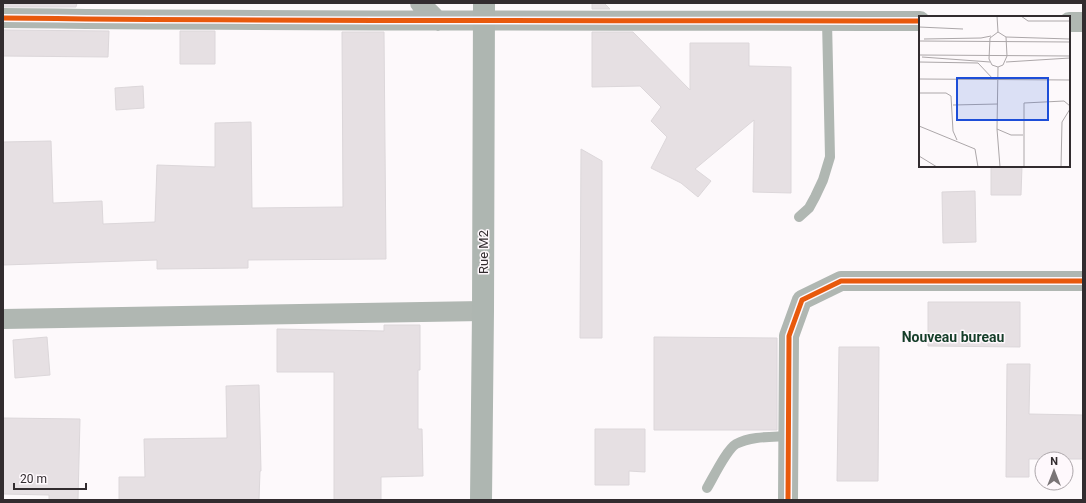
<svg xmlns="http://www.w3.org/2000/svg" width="1086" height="503" font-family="Roboto,sans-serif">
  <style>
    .building { fill: #e6e0e3; stroke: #dcd7da }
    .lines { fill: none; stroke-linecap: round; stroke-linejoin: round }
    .lane { stroke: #b0b7b2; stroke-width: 10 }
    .street { stroke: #b0b7b2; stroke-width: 20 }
    .secondary { stroke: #aeb6b1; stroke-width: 22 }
    .cycleway-casing { stroke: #fef8fc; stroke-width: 8 }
    .cycleway { stroke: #e8590c; stroke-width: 5 }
    .labels { text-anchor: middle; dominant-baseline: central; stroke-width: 3; stroke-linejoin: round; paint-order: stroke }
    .street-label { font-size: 13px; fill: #322c2f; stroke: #fef8fc }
    .neighbourhood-label { font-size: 14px; font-weight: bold; fill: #143d28; stroke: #fef8fc }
    .inset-road { fill: none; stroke: #aca7a9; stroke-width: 1 }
    .view { fill: #1d4ed8; fill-opacity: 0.15; stroke: #1d4ed8; stroke-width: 2 }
    .inset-edge { fill: none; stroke: #322c2f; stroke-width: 2 }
  </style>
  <rect width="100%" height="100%" fill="#fdf9fb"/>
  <path class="building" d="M3 3H77L76 7H3Z
    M592 3H604L610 9H592Z
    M3 30 109 31 108 57 3 56Z
    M180 31H215V64H180Z
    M342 32H384L386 259 248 260V268L157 269V260L3 265V142L51 141 53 203 102 201 103 224 155 222 157 165 215 167V123L251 122 252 208 343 207Z
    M592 32H633L690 90V43H749V66L791 67V193L753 192 754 120 695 169 711 181 698 197 681 183 651 168 667 137 651 121 661 107 640 86 592 87Z
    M143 86 144 108 116 110 115 88Z
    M581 149 602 161V338H580Z
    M991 166H1022L1021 195H991Z
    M975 191 976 242 943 243 942 192Z
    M928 302H1020V347L928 346Z
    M384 325H420V370H418V429H422L423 476 381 477V500H334V372H277V329L384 331Z
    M47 337 50 375 15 378 13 340Z
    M654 337 777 338V430H654Z
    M839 347H879L878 481H837Z
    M1007 364H1030L1029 414 1083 415V459H1029V477H1006Z
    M259 385 261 471H260L259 500H119V477H145L144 439 227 438 226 386Z
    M3 418 80 419 78 500H49V495L3 494Z
    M595 429H645V472L629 471V485H595Z"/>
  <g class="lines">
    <path class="lane" d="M799 217 809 208 815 197 823 180 830 157 827 21
      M707 488C713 478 727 449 736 444 751 436 772 437 788 436"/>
    <path class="street" d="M420 3 438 21
      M3 18C309 22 614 20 920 21
      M1069 22H1083
      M3 319 483 311
      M788 500 789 336 802 300 841 281H1083"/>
    <path class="secondary" d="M481 500 483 311 484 3"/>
    <g class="cycleway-casing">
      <path id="cycleway" d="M3 18C309 22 614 20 920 21
        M788 500 789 336 802 300 841 281H1083"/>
    </g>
    <use href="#cycleway" class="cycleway"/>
  </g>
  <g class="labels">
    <g class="street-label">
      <text transform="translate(483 252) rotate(-90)">Rue M2</text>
    </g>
    <g class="neighbourhood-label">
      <text x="953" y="337">Nouveau bureau</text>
    </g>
  </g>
  <g transform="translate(919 16)">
    <rect width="151" height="151" fill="#fdf9fb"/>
    <path class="inset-road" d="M78 0 79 16M102 0 109 5H151M0 11 44 13M79 16 87 21 88 40 84 49 79 51 73 49 70 43 71 22ZM87 21 151 23M5 23 62 22 72 20M0 25 151 26M0 39 151 40M3 41 71 46M0 46 59 47 75 64M87 46 151 42M79 51 78 113 81 151M0 63 151 64M0 77H27L32 80 34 115 38 124M34 89 79 88M0 110 56 133 59 151M78 113 92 119H104M0 140 18 151M105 151V87L145 85 151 90M142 151 143 106 151 93"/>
    <path class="view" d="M38 62H129V104H38Z"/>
    <rect width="151" height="151" class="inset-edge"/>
  </g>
  <rect width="1086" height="503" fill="none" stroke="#322c2f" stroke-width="8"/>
  <g transform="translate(1054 471)"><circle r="19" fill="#fef8fc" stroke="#aca6aa"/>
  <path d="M0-3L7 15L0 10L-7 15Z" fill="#797476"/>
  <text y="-6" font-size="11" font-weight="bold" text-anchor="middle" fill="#322c2f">N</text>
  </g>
  <path d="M14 483v6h72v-6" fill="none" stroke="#322c2f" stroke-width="2"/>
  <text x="20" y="483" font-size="12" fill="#322c2f" stroke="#fef8fc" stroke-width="3" paint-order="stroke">20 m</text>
</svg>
